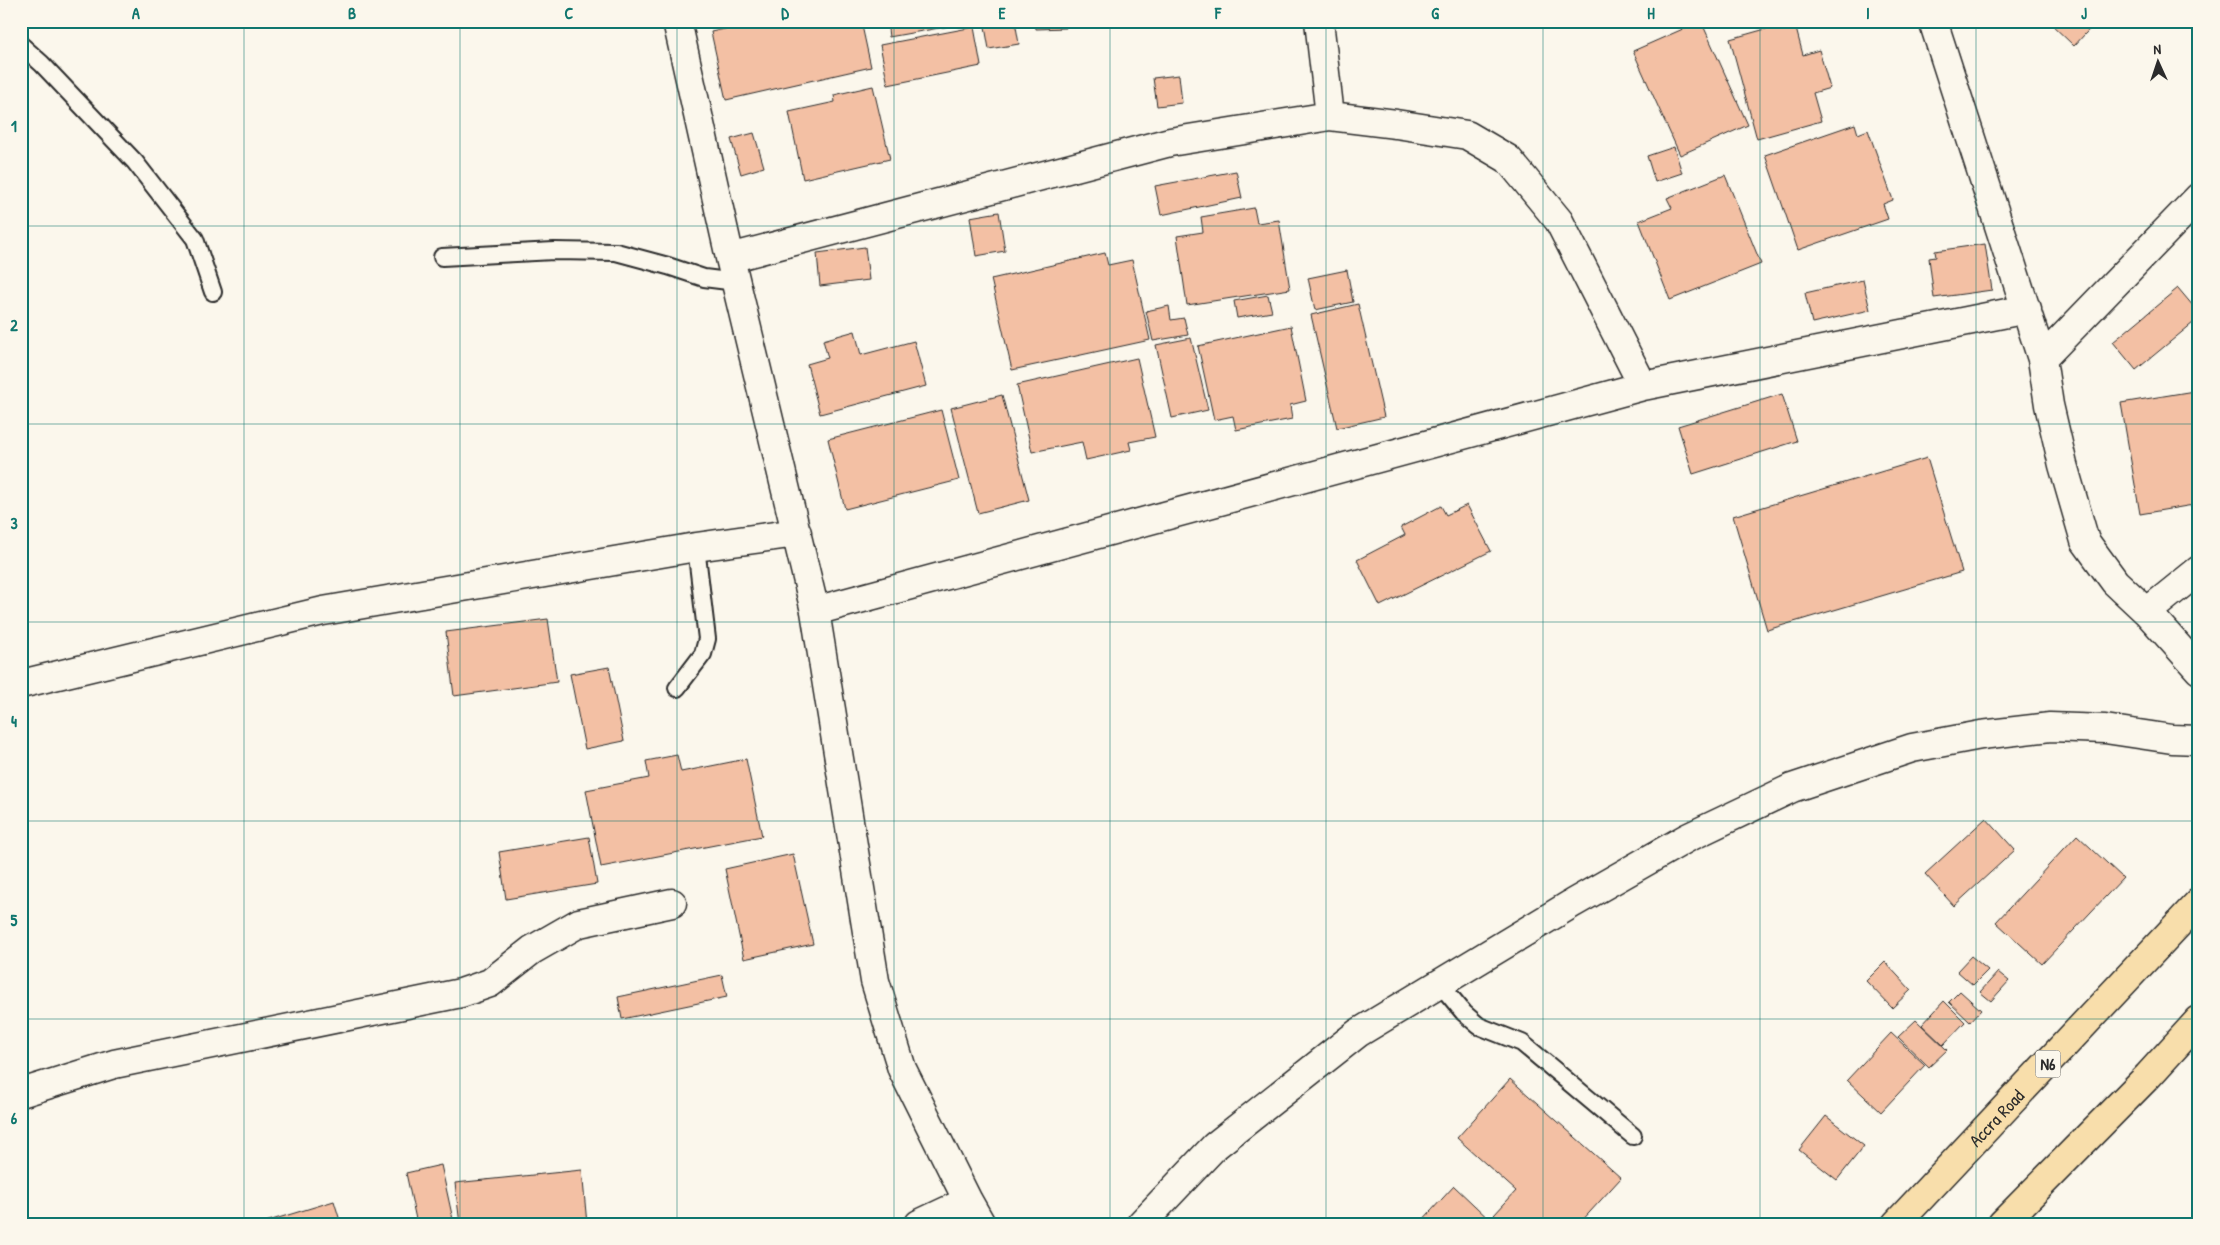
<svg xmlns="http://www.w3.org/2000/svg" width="2220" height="1245" font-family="'Patrick Hand',sans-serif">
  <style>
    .building { fill: #f3c0a4; stroke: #2b2b2b }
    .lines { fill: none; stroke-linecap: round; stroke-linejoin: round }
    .lane-casing { stroke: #2b2b2b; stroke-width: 20 }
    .street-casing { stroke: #2b2b2b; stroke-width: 31 }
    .highway-casing { stroke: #2b2b2b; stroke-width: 31 }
    .lane { stroke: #fbf7ec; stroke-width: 16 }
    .street { stroke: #fbf7ec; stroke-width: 28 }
    .highway { stroke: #f8deab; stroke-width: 28 }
    .grid { fill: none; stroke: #0f766e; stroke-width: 1; stroke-opacity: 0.55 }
    .labels { text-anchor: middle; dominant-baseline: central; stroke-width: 4.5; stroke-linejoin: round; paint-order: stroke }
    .shield { fill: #fbf7ec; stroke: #696865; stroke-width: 1 }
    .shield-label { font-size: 16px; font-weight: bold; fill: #2b2b2b }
    .street-label { font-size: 18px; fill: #2b2b2b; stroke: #fbf7ec }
    .neatline { fill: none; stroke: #0f766e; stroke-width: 2 }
    .grid-label { font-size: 16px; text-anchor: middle; font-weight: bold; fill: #0f766e }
  </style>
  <rect width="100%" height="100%" fill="#fbf7ec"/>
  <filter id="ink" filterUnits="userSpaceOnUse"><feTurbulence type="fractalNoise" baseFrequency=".02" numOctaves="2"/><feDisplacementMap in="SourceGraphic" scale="10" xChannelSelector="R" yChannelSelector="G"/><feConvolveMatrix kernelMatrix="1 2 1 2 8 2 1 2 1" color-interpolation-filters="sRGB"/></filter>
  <g filter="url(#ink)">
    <path class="building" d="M761 21H861L871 67 726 100 711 32Z
      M887 21H978L889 37Z
      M984 21H1015L1019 44 989 49Z
      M1035 21H1066V28L1036 29Z
      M1215 21H1262V22L1216 28Z
      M1701 21 1748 125 1680 155 1633 51Z
      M1794 21 1803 55 1819 50 1830 88 1813 93 1821 121 1757 139 1730 39Z
      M2048 21H2097L2074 46Z
      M2188 21H2199V30Z
      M974 27 981 66 888 85 880 45Z
      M1179 75 1182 103 1157 106 1153 78Z
      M873 86 890 159 803 179 789 112 835 102 834 95Z
      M1855 124 1858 134 1868 130 1893 200 1883 204 1888 219 1798 250 1765 155Z
      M754 133 764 167 741 174 731 139Z
      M1674 147 1682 173 1655 182 1647 156Z
      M1236 171 1242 198 1161 215 1155 186Z
      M1725 175 1761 264 1670 300 1639 221 1672 208 1667 198Z
      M1254 208 1257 223 1279 220 1290 289 1187 305 1177 236 1203 232 1201 217Z
      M999 212 1005 251 976 256 970 217Z
      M1985 244 1992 290 1934 298 1929 258 1936 257 1935 251Z
      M865 247 869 280 820 286 817 253Z
      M1105 253 1108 265 1132 260 1150 340 1012 370 991 279Z
      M1347 270 1353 302 1315 310 1308 278Z
      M1863 280 1870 310 1812 323 1805 293Z
      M2178 288 2199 313V318L2136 370 2113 342Z
      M1268 295 1272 312 1237 318 1234 301Z
      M1358 304 1384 417 1337 428 1311 315Z
      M1169 306 1171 320 1184 318 1188 335 1153 341 1146 311Z
      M1291 326 1306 401 1290 405 1292 419 1236 430 1233 416 1214 420 1198 346Z
      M855 331 861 355 914 341 926 386 820 414 807 364 828 358 823 340Z
      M1191 338 1208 410 1172 418 1156 345Z
      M1137 358 1155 437 1129 442 1131 450 1086 460 1082 442 1032 452 1017 385Z
      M2194 391 2199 420V504L2140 514 2121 403Z
      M1782 394 1797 441 1693 474 1678 426Z
      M1002 395 1029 500 978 513 951 408Z
      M941 410 959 480 845 509 828 439Z
      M1927 458 1962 572 1767 630 1733 516Z
      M1467 505 1491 551 1380 606 1357 560 1405 535 1401 527 1441 506 1446 515Z
      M548 619 557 682 454 696 446 632Z
      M609 667 624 741 585 749 570 674Z
      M677 755 681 772 746 759 762 836 601 867 586 790 649 778 646 761Z
      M1986 818 2015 850 1954 906 1925 874Z
      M2077 835 2123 878 2042 964 1996 922Z
      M589 837 597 884 506 899 499 852Z
      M793 854 813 944 744 959 725 869Z
      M1971 956 1988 970 1973 985 1957 971Z
      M1885 962 1911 990 1892 1008 1866 981Z
      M1998 972 2009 981 1991 1001 1980 992Z
      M722 975 727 997 622 1019 618 997Z
      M1960 991 1981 1010 1970 1022 1949 1002Z
      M1944 1001 1965 1022 1943 1045 1922 1025Z
      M1916 1020 1947 1050 1929 1067 1898 1037Z
      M1891 1033 1925 1065 1881 1112 1847 1080Z
      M1510 1079 1621 1178 1579 1224H1504L1494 1215 1516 1191 1457 1138Z
      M1826 1116 1864 1146 1837 1180 1799 1150Z
      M441 1165 454 1224H417L406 1173Z
      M582 1170 587 1224H460L455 1183Z
      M1454 1186 1494 1224H1419Z
      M334 1201 341 1224H262V1223Z"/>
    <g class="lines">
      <g class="lane-casing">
        <path id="lane" d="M21 45 42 64 135 162 195 239 213 292
          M442 257 554 251 616 252 668 266 704 278 736 282
          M677 688 703 654 707 639 696 547
          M1440 984 1464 1013 1479 1026 1522 1043 1633 1136"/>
      </g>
      <g class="street-casing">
        <path id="street" d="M677 21 730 258 815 611 875 981 902 1069 968 1201 981 1224
          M1319 21 1330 116
          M1933 21 2042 359 2049 405 2063 465 2085 541 2115 582 2147 612 2199 670
          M730 258 1170 142 1330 116 1396 124 1467 135 1508 159 1559 221 1643 386
          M2042 359 2199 197
          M815 611 1643 386 2027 309
          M2147 612 2199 570
          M21 684 323 611 696 547 797 533
          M21 1093 114 1064 461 993 490 983 532 950 579 923 672 903
          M919 1224 968 1201
          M1141 1224 1215 1146 1358 1033 1573 903 1687 838 1792 788 1912 748 1981 735 2050 727 2105 729 2172 739 2199 740"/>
      </g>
      <g class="highway-casing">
        <g id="highway">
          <path id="s1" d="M1896 1224 2199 902"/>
          <path d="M2002 1224 2148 1076 2199 1020"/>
        </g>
      </g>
      <use href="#lane" class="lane"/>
      <use href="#street" class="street"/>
      <use href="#highway" class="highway"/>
    </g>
  </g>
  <path class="grid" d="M244 21V1224M460 21V1224M677 21V1224M894 21V1224M1110 21V1224M1326 21V1224M1543 21V1224M1760 21V1224M1976 21V1224M21 226H2199M21 424H2199M21 622H2199M21 821H2199M21 1019H2199"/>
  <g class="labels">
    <rect class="shield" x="2035.5" y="1050.5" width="25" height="27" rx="4"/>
    <g class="shield-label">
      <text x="2048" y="1064">N6</text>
    </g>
    <g class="street-label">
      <text stroke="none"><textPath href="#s1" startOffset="146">Accra Road</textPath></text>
    </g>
  </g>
  <rect width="2220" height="1245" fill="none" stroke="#fbf7ec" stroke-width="55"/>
  <g transform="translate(2158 62) rotate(357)" stroke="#fbf7ec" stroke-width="4" paint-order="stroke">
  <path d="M0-4L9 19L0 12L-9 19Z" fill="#2b2b2b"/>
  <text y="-8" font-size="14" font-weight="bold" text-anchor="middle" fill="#2b2b2b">N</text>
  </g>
  <rect x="28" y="28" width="2164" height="1190" class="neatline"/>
  <g class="grid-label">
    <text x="136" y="19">A</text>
    <text x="352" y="19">B</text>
    <text x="569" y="19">C</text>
    <text x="785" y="19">D</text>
    <text x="1002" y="19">E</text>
    <text x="1218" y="19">F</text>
    <text x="1435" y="19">G</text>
    <text x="1651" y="19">H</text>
    <text x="1868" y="19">I</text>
    <text x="2084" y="19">J</text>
    <text x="14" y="132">1</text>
    <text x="14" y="331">2</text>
    <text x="14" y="529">3</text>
    <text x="14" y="727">4</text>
    <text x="14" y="926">5</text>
    <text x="14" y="1124">6</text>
  </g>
</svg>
